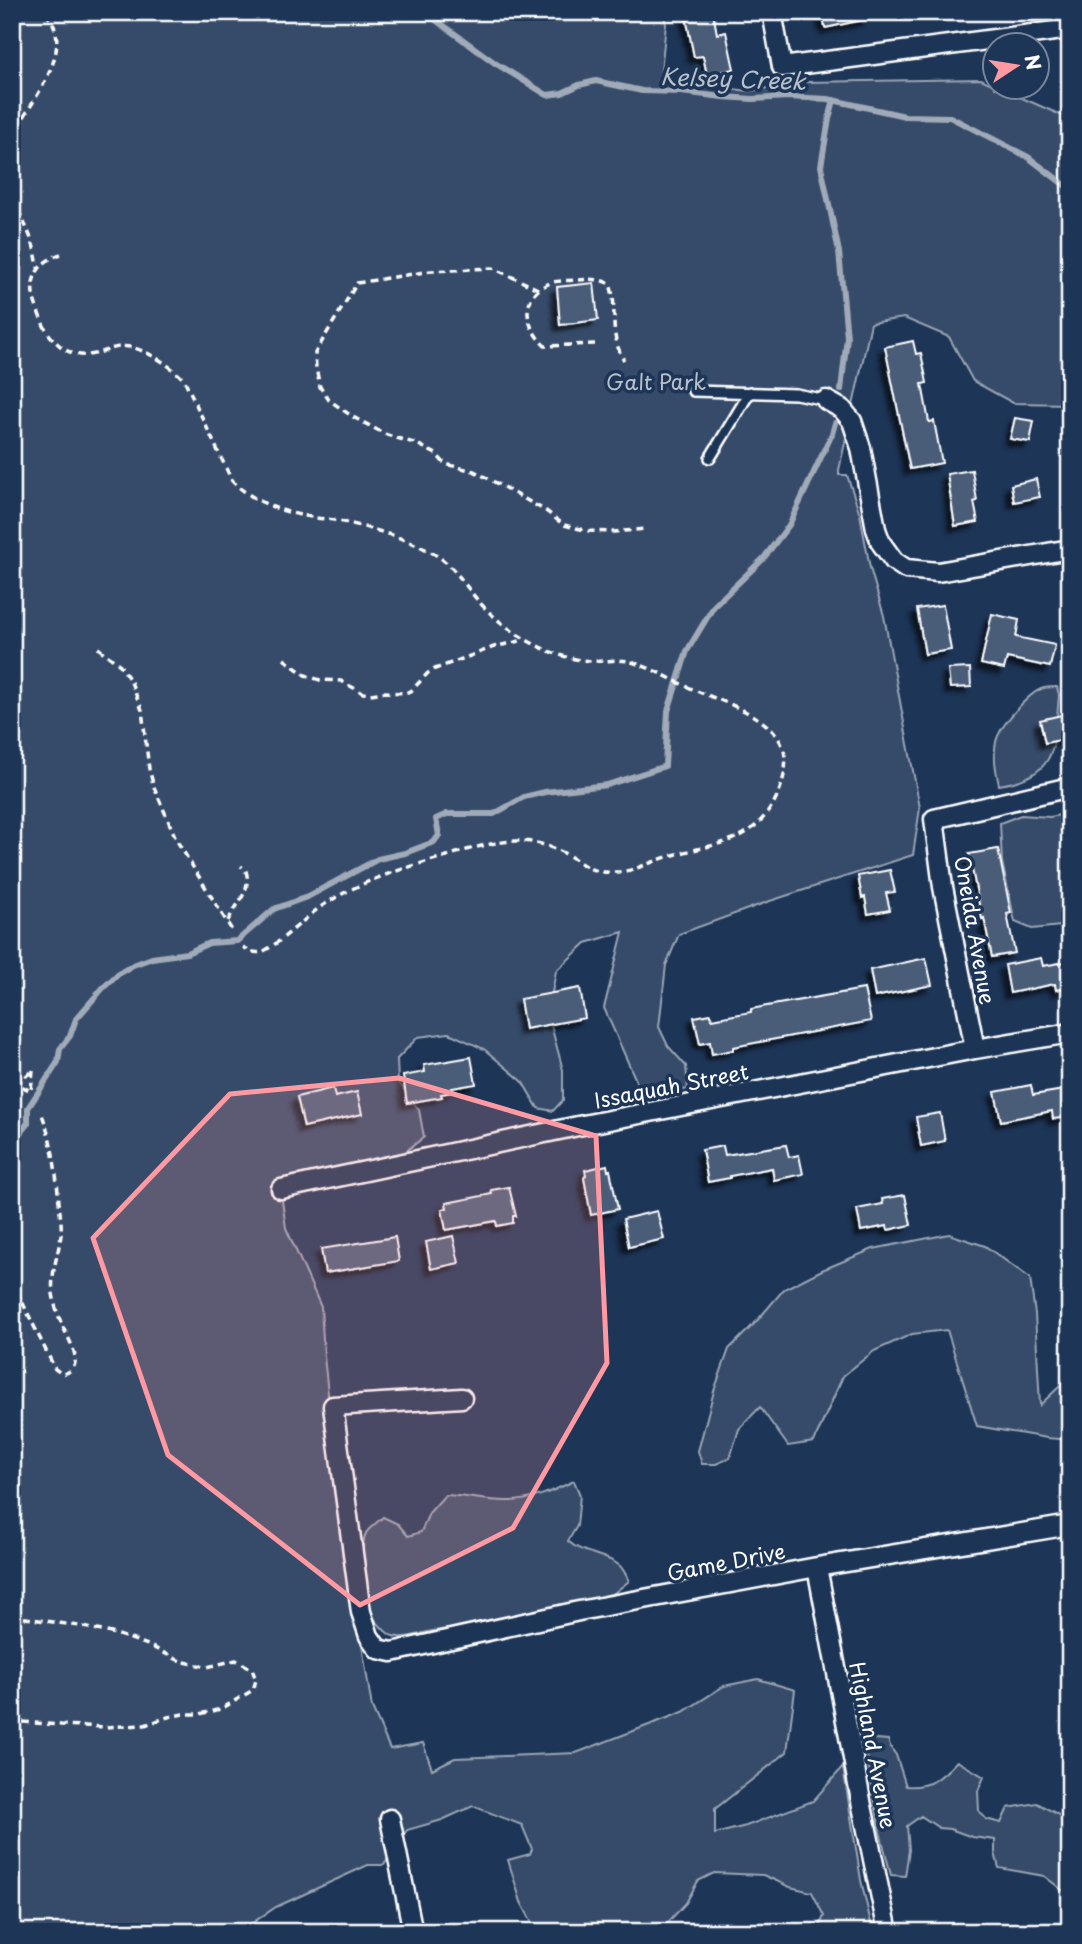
<svg xmlns="http://www.w3.org/2000/svg" width="1082" height="1944" font-family="'Playpen Sans',sans-serif">
  <style>
    .green { fill: #364b69; stroke: #9aa5b4; stroke-width: 2 }
    .lines { fill: none; stroke-linecap: round; stroke-linejoin: round }
    .stream { stroke: #a0aab8; stroke-width: 6 }
    .building { fill: #4a5d79; stroke: #fff; stroke-width: 2; filter: url(#shadow) }
    .lane-casing { stroke: #fff; stroke-width: 14 }
    .street-casing { stroke: #fff; stroke-width: 23 }
    .path { stroke: #fff; stroke-width: 3.5; stroke-dasharray: 7 5; stroke-linecap: butt }
    .lane { stroke: #1d3557; stroke-width: 9 }
    .street { stroke: #1d3557; stroke-width: 18 }
    .marked { fill: #ff9aa2; fill-opacity: 0.2; stroke: #ff9aa2; stroke-width: 5; stroke-linejoin: round }
    .labels { text-anchor: middle; dominant-baseline: central; stroke-width: 7; stroke-linejoin: round; paint-order: stroke }
    .park-label { font-size: 21px; fill: #b9c0ca; stroke: #1d3557 }
    .street-label { font-size: 21px; fill: #fff; stroke: #1d3557 }
    .water-label { font-size: 23px; font-style: italic; fill: #b8c0ca; stroke: #1d3557 }
  </style>
  <defs>
    <filter id="shadow"><feDropShadow dx="-5.5" dy="5.5" stdDeviation="2" flood-color="#0009"/></filter>
  </defs>
  <rect width="100%" height="100%" fill="#1d3557"/>
  <filter id="ink" filterUnits="userSpaceOnUse"><feTurbulence type="fractalNoise" baseFrequency=".0143" numOctaves="2"/><feDisplacementMap in="SourceGraphic" scale="14" xChannelSelector="R" yChannelSelector="G"/><feConvolveMatrix kernelMatrix="1 2 1 2 8 2 1 2 1" color-interpolation-filters="sRGB"/></filter>
  <g filter="url(#ink)">
    <path class="green" d="M12 12H663L666 24 660 81 750 91 806 82 981 79 994 85 995 88H999L1070 119V404L1013 403 973 381 949 337 904 318 871 323 839 470V475H847L860 514 870 568 884 616 920 808 913 855 770 901 679 934 666 965 659 1027 668 1046 686 1066 688 1089 660 1095 638 1085 604 1008 623 932 586 943 556 971 548 1014 563 1070V1100L553 1111 538 1108 522 1081 484 1049 449 1033 418 1037 397 1059 398 1082 419 1110 424 1137 401 1155 279 1180 286 1228 321 1307 324 1356 340 1507 372 1708 390 1749 423 1743 432 1769 455 1758 576 1753 683 1712 724 1686 758 1679 795 1690 787 1752 715 1809V1834L746 1826 813 1801 843 1767 861 1880 873 1932H820L818 1930 824 1916 812 1892 790 1887 763 1875 714 1873 698 1881 686 1903 659 1932H537L521 1902 508 1860 530 1854 532 1849 522 1825 473 1806 442 1820 407 1830 384 1865H368L276 1907 239 1932H12Z
      M1057 687 1059 695C1054 746 1059 776 999 785 996 771 993 756 996 742 999 727 1027 695 1041 689 1045 687 1053 687 1057 687Z
      M1070 813V925L1032 929 1015 922 1002 862 1000 823 1021 815 1050 817Z
      M949 1234 985 1246 1030 1278 1035 1314 1040 1405 1061 1385 1070 1370V1440L1047 1438 977 1426 947 1330 912 1334 874 1351 843 1376 814 1442 788 1446 760 1407 739 1429 730 1458 716 1464H702L698 1451 714 1391 729 1349 756 1322 784 1289 822 1270 873 1249Z
      M574 1481 580 1495 577 1526 568 1541C582 1555 605 1553 620 1566 624 1570 627 1577 629 1581L614 1593 596 1599 487 1624C469 1626 450 1629 432 1631 420 1633 404 1640 393 1636 384 1633 375 1619 369 1612 371 1589 357 1552 366 1533 370 1527 378 1522 383 1517L398 1524 408 1536 421 1532 429 1513 445 1495C466 1496 486 1501 506 1501 529 1502 553 1491 574 1481Z
      M864 1738 888 1740 891 1748 896 1755 906 1786C930 1788 941 1778 957 1761L984 1777 978 1791 979 1811 986 1819 1001 1823 1008 1808 1037 1803 1070 1821V1896L1044 1876 999 1868 995 1853V1840L972 1837 950 1829 939 1828 921 1816 907 1826 909 1850 905 1876 891 1875 880 1832Z"/>
    <g class="lines">
      <path class="stream" d="M399 12 409 16 433 18 495 63 547 95 562 93 579 85 596 81 642 91 681 92 723 97 753 99 788 97 828 99 905 116 950 117 1028 157 1070 189
        M834 100 829 119 821 166 839 252 847 337 841 390
        M12 1149H15L19 1134 28 1123V1108L58 1062 60 1049 70 1036 76 1019 103 988 118 974 133 965 152 958 187 953 209 943 237 941 274 909 307 897 378 859 405 853 434 842 439 835 436 819 447 814H494L524 797 545 792 607 785 665 766 668 711 687 651 714 606 763 559 789 525 832 434 835 423"/>
    </g>
    <path class="building" d="M685 12H713L717 34 726 32 734 69 707 75 703 56 694 57Z
      M822 12H867L868 19 825 28Z
      M594 283 598 320 560 325 557 287Z
      M913 341 916 354 921 353 927 383 922 384 929 422 934 421 942 463 910 469 885 347Z
      M1015 418 1034 421 1030 442 1010 439Z
      M972 470 977 501 974 502 978 522 955 526 947 474Z
      M1036 479 1040 497 1014 502 1011 485Z
      M943 605 951 650 925 654 917 609Z
      M992 614 1019 620 1016 637 1055 645 1050 667 1007 658 1004 669 981 664Z
      M970 668 971 687 950 688 948 669Z
      M1070 713V738L1045 743 1040 720Z
      M998 849 1011 913 1007 914 1015 953 992 957 984 918 982 919 969 854Z
      M890 870 895 892 886 893 890 910 868 914 865 897 862 898 858 876Z
      M926 958 932 985 875 997 870 970Z
      M1041 958 1043 966 1070 961V987L1056 990 1055 984 1010 993 1005 965Z
      M580 988 585 1018 525 1029 520 999Z
      M864 989 871 1021 733 1047V1050L712 1054 710 1042 700 1044 694 1017 711 1014 712 1019 751 1012V1009L767 1006Z
      M471 1057 476 1084 452 1088 453 1092 441 1094 442 1097 407 1103 403 1076 425 1072 424 1065Z
      M1031 1085 1033 1095 1070 1089V1117L1053 1119 1052 1111 1001 1121 995 1092Z
      M333 1088 335 1097 357 1092 362 1114 304 1127 297 1097Z
      M940 1113 945 1141 921 1146 916 1117Z
      M786 1145 789 1157 799 1155 803 1174 774 1180 772 1168 730 1176V1178L708 1182 702 1150 723 1146 725 1155Z
      M607 1165 608 1171 610 1170 618 1209 591 1215 584 1178 586 1175 585 1170Z
      M509 1187 516 1216H513V1223L497 1226 496 1221 446 1230 442 1209 447 1208 446 1203 492 1194 491 1190Z
      M905 1195 911 1225 888 1230 887 1226 861 1231 857 1209 883 1204 882 1199Z
      M657 1211 664 1239 629 1247 623 1219Z
      M453 1236 459 1263 431 1269 426 1242Z
      M395 1237 399 1261 325 1273 321 1249Z"/>
    <g class="lines">
      <g class="lane-casing">
        <path id="lane" d="M693 391 796 394 826 400
          M710 458 750 392"/>
      </g>
      <g class="street-casing">
        <path id="street" d="M772 12 782 67 1070 29
          M826 400 842 409 852 421 861 448 876 529 881 543 894 561 906 569 938 572 1070 549
          M975 1049 943 887 934 819 1070 787
          M281 1189 578 1126 975 1049 1070 1033
          M462 1398 333 1406 361 1612 369 1636 378 1649 392 1652 579 1611 817 1567 1070 1525
          M817 1567 862 1806 888 1932
          M390 1819 413 1932"/>
      </g>
      <path class="path" d="M12 138C26 108 68 62 54 26 52 21 48 16 45 12
        M12 200C25 223 35 242 38 268
        M61 254C47 259 36 267 33 283 31 295 37 308 41 319 48 338 67 358 89 355 105 353 115 344 131 347 150 352 172 366 185 381L232 481C251 500 280 512 306 516 319 519 332 519 344 522 373 529 403 537 429 551 454 563 464 586 482 605 502 626 525 641 551 652 564 657 580 661 594 661 607 662 620 658 632 662 655 669 675 682 697 691 733 706 796 723 784 775 779 800 763 825 740 836 717 847 691 849 667 857 651 862 634 871 618 872 612 872 604 873 599 871 590 870 583 865 576 860 559 849 536 840 515 841 492 842 469 849 447 856 403 868 360 881 322 906 307 916 275 948 261 952 254 954 249 950 243 947
        M538 289 493 268 431 271 357 283 315 353 316 368 320 387 329 400 353 417 387 435 417 444 436 454 445 464 474 471 489 479 546 511 564 525 588 531 614 532 645 529
        M595 344 545 346C524 326 519 296 550 283 558 280 568 281 577 280 589 279 599 278 610 284 619 311 607 332 624 360
        M98 648 120 665 131 682 142 710 149 769 154 787 177 841 233 932
        M284 659 305 675 320 680 341 681 363 693 370 694 384 692 404 693 411 691 428 673 435 669 494 647 524 640
        M228 921C236 904 252 890 246 871L241 866
        M33 1070 31 1091 17 1084Z
        M12 1281 55 1369 62 1374C88 1369 69 1340 62 1325 59 1317 55 1308 54 1299 49 1277 58 1257 61 1235 62 1224 60 1214 59 1202 56 1171 53 1142 41 1112
        M12 1616 79 1626 116 1634 148 1645 180 1661 207 1667 236 1660 252 1669 256 1680 253 1690 221 1709 200 1714H183L168 1717 145 1725 105 1727 61 1725 22 1722 12 1719"/>
      <use href="#lane" class="lane"/>
      <use href="#street" class="street"/>
    </g>
  </g>
  <path class="marked" d="M399 1078 596 1136 607 1363 513 1528 360 1605 168 1455 93 1238 230 1094Z"/>
  <g class="labels">
    <g class="park-label">
      <text x="656" y="381">Galt Park</text>
    </g>
    <g class="street-label">
      <text transform="translate(976 930) rotate(80)">Oneida Avenue</text>
      <text transform="translate(671 1085) rotate(-11)">Issaquah Street</text>
      <text transform="translate(726 1561) rotate(-11)">Game Drive</text>
      <text transform="translate(874 1745) rotate(79)">Highland Avenue</text>
    </g>
    <g class="water-label">
      <text transform="translate(733 78) rotate(2)">Kelsey Creek</text>
    </g>
  </g>
  <rect width="1082" height="1944" fill="none" stroke="#1d3557" stroke-width="42"/>
  <rect x="21" y="21" width="1040" height="1902" fill="none" stroke="#fff" stroke-width="2.5" filter="url(#ink)"/>
  <g transform="translate(1016 66) rotate(78)"><circle r="33" fill="#1d3557" stroke="#77869a" stroke-width="2"/>
  <path d="M0-5L12 26L0 18L-12 26Z" fill="#ff9aa2"/>
  <text y="-10" font-size="19" font-weight="bold" text-anchor="middle" fill="#ffffff">N</text>
  </g>
</svg>
